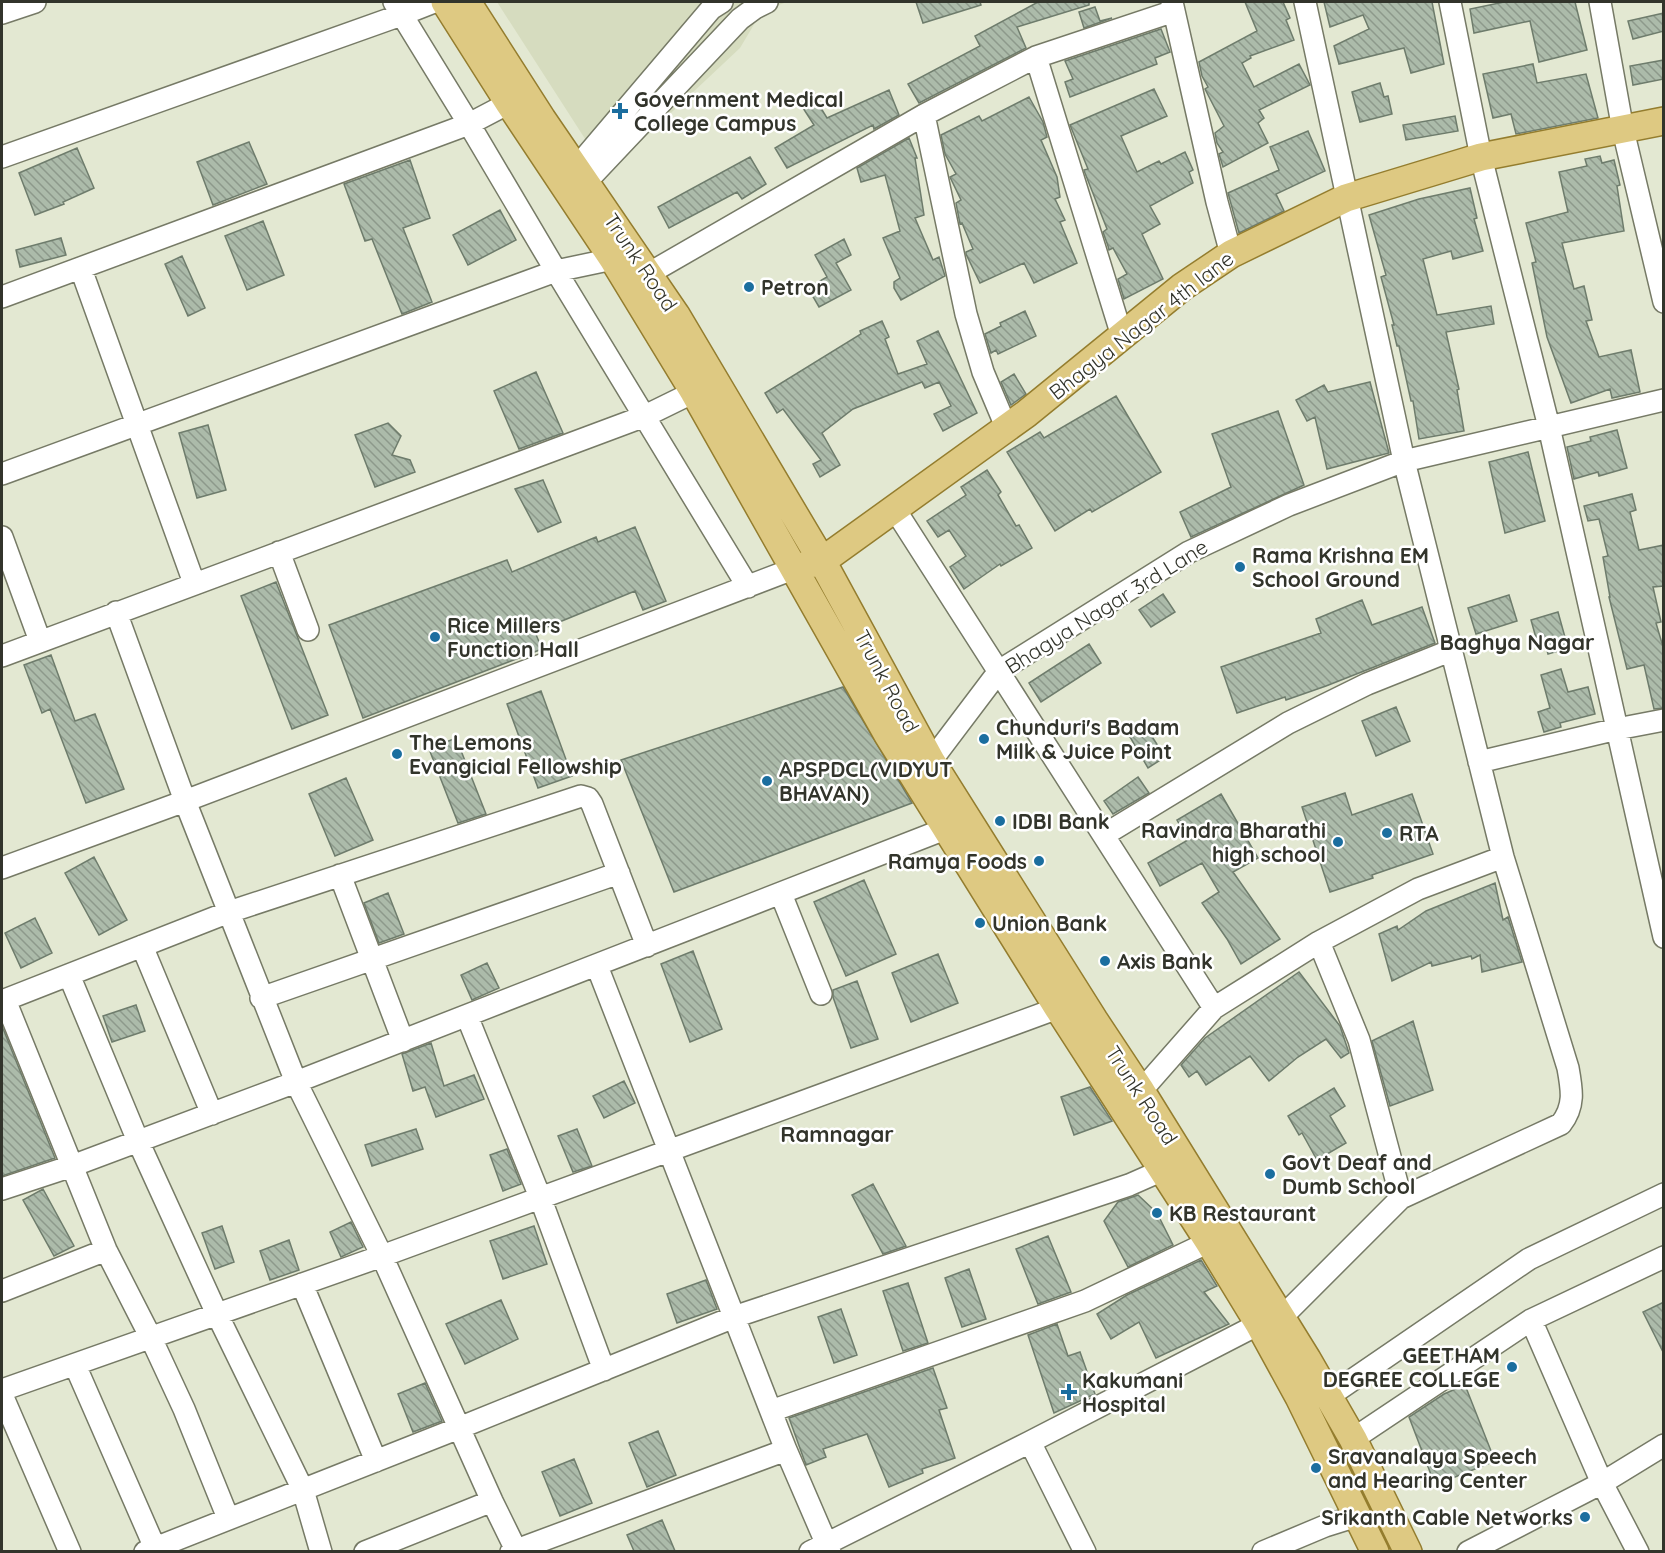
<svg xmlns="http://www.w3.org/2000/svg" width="1665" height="1553" font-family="Quicksand,sans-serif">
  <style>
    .built { fill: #d6dcbf }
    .building { fill: url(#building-back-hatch); stroke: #6e7c6c; stroke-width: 1.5 }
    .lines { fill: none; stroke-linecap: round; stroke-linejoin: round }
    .minor-casing { stroke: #767a66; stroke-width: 24 }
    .major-casing { stroke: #947d2e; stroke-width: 30 }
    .minor { stroke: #fff; stroke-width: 21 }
    .major { stroke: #dec982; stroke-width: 27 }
    .poi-dot { fill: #1b6e9f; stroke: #fff; stroke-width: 2 }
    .labels { text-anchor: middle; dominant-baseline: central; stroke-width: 5; stroke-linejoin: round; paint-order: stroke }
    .poi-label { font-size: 21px; font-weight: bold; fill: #32342b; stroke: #fff; text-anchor: start }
    .street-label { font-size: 21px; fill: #32342b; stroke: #fff }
    .neighbourhood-label { font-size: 22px; font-weight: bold; fill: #32342b; stroke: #fff }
  </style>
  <defs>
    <pattern id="building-back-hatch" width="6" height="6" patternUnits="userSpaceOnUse" patternTransform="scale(1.5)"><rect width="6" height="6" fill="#acbbaa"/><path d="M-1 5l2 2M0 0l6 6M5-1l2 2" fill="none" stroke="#8d998b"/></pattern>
  </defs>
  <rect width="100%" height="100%" fill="#e3e8d2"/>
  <path class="built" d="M497 2H787L762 11 740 48 607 173Z"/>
  <path class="building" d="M916 2H980L981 5 923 23Z
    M1038 2H1089V5L1017 27 1026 48 919 103 908 84 980 46 975 36Z
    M1245 2H1283L1290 18 1286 20 1294 40 1250 56 1251 58 1242 63 1254 87 1299 64 1310 85 1259 110 1264 118 1258 123 1268 143 1223 167 1219 154 1223 152 1217 143 1215 133 1224 126 1205 89 1208 87 1202 76 1199 62 1257 31Z
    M1324 2H1432L1444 64 1411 73 1404 48 1339 64 1334 46 1369 29 1363 15 1330 27Z
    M1504 2H1575L1587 50 1539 62 1530 21 1474 33 1470 9Z
    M1095 7 1100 21 1112 18 1084 28 1079 12Z
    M1664 13V31L1633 39 1628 21Z
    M1161 29 1170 52 1155 58 1157 64 1070 97 1065 82 1073 79 1065 61Z
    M1664 60V79L1633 85 1630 66Z
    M1533 64 1537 83 1586 74 1598 118 1516 134 1511 114 1493 118 1483 74Z
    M1380 83 1384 97 1388 96 1392 114 1360 122 1352 92Z
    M1154 89 1167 116 1121 136 1137 172 1159 161 1161 164 1185 152 1193 170 1189 172 1193 183 1150 206 1160 224 1142 234 1163 279 1124 299 1118 279 1127 274 1113 248 1109 250 1108 246 1103 232 1107 229 1085 173 1084 170 1088 169 1070 125Z
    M889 90 899 115 874 129 873 125 787 168 775 148 814 125 803 108 816 100 827 118Z
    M1029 97 1043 122 1047 137 1041 140 1057 177 1060 197 1055 199 1065 220 1060 222 1077 263 1034 283 1024 263 980 283 966 254V252L973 249 962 223 960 224 956 203 961 200 950 177 956 174 945 154 941 135 979 116 982 121Z
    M1455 116 1458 131 1406 140 1403 125Z
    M1308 131 1325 171 1276 194 1284 211 1239 233 1228 193 1279 170 1270 147Z
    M909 138 917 158H915L924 215 915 218 933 260 939 257 945 276 901 300 894 288V282L900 278 883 238 900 231 885 175 861 182 857 168Z
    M249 142 267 184 213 205 197 162Z
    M77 148 94 188 63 202 64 204 35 215 19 173Z
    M1600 156 1602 163 1614 160 1620 185 1617 186 1624 231 1562 243 1574 289 1584 286 1592 320 1586 321 1599 357 1631 350 1640 392 1612 398 1610 389 1571 403 1547 337 1532 263 1536 262 1526 223 1568 212 1559 172 1587 166 1585 159Z
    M750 157 766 184 742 199 737 192 669 228 658 207Z
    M410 160 430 218 403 228 432 302 402 314 372 239 365 241 344 184Z
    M1470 188 1477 218 1474 219 1483 251 1453 259 1451 251 1423 259 1437 315 1491 306 1494 324 1446 332 1459 389 1457 390 1464 431 1419 439 1413 401H1411L1399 346H1397L1392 325H1394L1381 277 1386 275 1369 215 1419 199Z
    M500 210 516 240 468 265 453 235Z
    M263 221 284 275 247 290 225 236Z
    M61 238 66 255 20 267 16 250Z
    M844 239 851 255 836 263 851 290 819 307 808 288 827 277 815 255Z
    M182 256 205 308 188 316 165 264Z
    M1025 311 1036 336 998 354 996 350 991 353 985 334 1001 326 1000 323Z
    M882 321 889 337 885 339 898 374 927 364 917 341 938 331 977 413 943 431 934 414 951 406 939 382 925 388 922 382 853 409 822 433 840 465 820 477 813 464 821 460 783 409 777 413 765 393 861 334 860 331Z
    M536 372 563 433 519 449 494 391Z
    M1014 374 1026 394 1011 405 1001 382Z
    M1370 382 1389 453 1327 469 1315 417 1307 421 1296 400 1324 385 1328 392Z
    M1116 396 1161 472 1092 512 1090 509 1055 531 1007 452 1040 432 1044 438Z
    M1278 411 1304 485 1191 537 1180 512 1231 487 1212 434Z
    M388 423 401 436 392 455 410 460 415 472 375 487 355 435Z
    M208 425 226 490 197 498 179 433Z
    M1617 430 1627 468 1599 476 1598 472 1574 479 1567 447 1591 441 1590 437Z
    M1528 452 1545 521 1505 533 1489 462Z
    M987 470 1001 492 998 495 1016 526 1019 525 1032 548 1001 566 1000 564 964 589 950 567 966 556 949 530 938 537 927 521 966 495 961 487Z
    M543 480 561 522 538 532 515 489Z
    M1632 494 1636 510 1630 512 1639 550 1664 545V586L1653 587 1661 622 1656 623 1664 650V708L1654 709 1644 665 1627 669 1609 597H1610L1603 557 1608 556 1599 519 1588 521 1584 506Z
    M635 527 666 601 643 610 635 591 535 632 542 649 363 718 329 625 507 560 512 572 596 537 598 542Z
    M276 582 328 715 292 729 241 596Z
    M1163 594 1175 612 1151 627 1139 610Z
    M1509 595 1517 621 1476 634 1468 608Z
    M1362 600 1372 625 1422 607 1435 643 1326 686 1286 700 1285 697 1237 713 1221 667 1321 633 1316 619Z
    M1558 612 1568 648 1548 654 1545 643 1538 645 1531 620Z
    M1089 644 1101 663 1041 702 1029 683Z
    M51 655 75 721 95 714 124 789 86 803 50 709 42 713 24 665Z
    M1561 669 1568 692 1588 687 1595 714 1560 723 1561 727 1544 732 1538 712 1550 708 1541 675Z
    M843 687 912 803 674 892 621 760Z
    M541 691 572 776 538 788 507 704Z
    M1396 707 1410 741 1376 756 1362 721Z
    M1146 727 1165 757 1148 768 1130 737Z
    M456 738 486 814 458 823 429 749Z
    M1138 777 1149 793 1113 814 1104 801Z
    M346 778 373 840 335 856 309 794Z
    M1345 793 1352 815 1412 794 1433 854 1372 875 1373 878 1330 892 1302 807Z
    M1221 794 1258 858 1233 872 1280 939 1241 964 1227 939 1202 903 1219 892 1202 863 1160 886 1148 863 1188 840 1177 820Z
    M94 857 127 920 99 935 65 873Z
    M864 880 896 954 846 976 814 902Z
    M1495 883 1503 920 1508 917 1522 962 1482 972 1480 955 1472 959 1471 956 1432 966 1431 962 1392 981 1379 934 1397 926 1398 930 1426 911Z
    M388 893 404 934 379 943 364 903Z
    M35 918 52 953 21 968 5 933Z
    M693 951 722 1029 690 1042 661 964Z
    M938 954 958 1003 911 1022 892 973Z
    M487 963 499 988 472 1000 461 975Z
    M1299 972 1340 1026 1349 1053 1341 1058 1326 1039 1298 1057 1269 1081 1250 1056 1206 1085 1197 1071 1189 1077 1181 1065 1205 1038Z
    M857 981 878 1039 851 1048 833 997V990Z
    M136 1005 145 1031 112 1042 103 1016Z
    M1413 1021 1433 1090 1390 1106 1372 1041Z
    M2 1026 55 1158 2 1176Z
    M431 1043 444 1086 474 1075 484 1099 436 1117 425 1087 413 1091 402 1054Z
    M624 1081 635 1103 604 1118 593 1096Z
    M1090 1087 1112 1121 1074 1135 1061 1097Z
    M1334 1088 1345 1106 1330 1116 1346 1143 1317 1160 1302 1133 1299 1135 1288 1116Z
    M416 1129 423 1149 372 1166 365 1145Z
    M577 1129 592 1166 573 1172 558 1136Z
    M507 1149 521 1184 503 1191 490 1155Z
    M873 1184 906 1246 883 1254 852 1195Z
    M43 1189 74 1246 54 1256 23 1200Z
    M1138 1195 1157 1213 1173 1245 1128 1267 1104 1221 1118 1202Z
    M351 1222 363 1247 341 1257 330 1232Z
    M222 1226 234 1262 215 1269 202 1233Z
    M534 1226 547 1264 503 1279 490 1241Z
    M1048 1236 1071 1292 1038 1304 1016 1249Z
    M289 1240 299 1270 270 1280 260 1251Z
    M1201 1260 1217 1286 1204 1292 1229 1324 1156 1358 1139 1322 1111 1339 1097 1314 1127 1295Z
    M969 1269 986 1319 962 1327 945 1278Z
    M706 1280 717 1309 677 1323 667 1294Z
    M908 1283 928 1343 903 1351 883 1291Z
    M501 1300 518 1339 465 1364 446 1324Z
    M1664 1302V1354L1643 1312Z
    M841 1309 857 1355 834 1363 818 1317Z
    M1057 1324 1068 1356 1080 1352 1095 1394 1054 1413 1028 1335Z
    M933 1368 947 1408 939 1410 955 1458 922 1469 923 1473 889 1487 867 1434 823 1449 826 1457 806 1465 789 1418Z
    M425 1383 442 1421 413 1432 398 1394Z
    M1465 1385 1495 1461 1435 1485 1409 1417 1444 1394Z
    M658 1431 676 1475 647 1487 629 1443Z
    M574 1459 592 1503 560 1516 542 1472Z
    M662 1520 675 1551H634L627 1535Z"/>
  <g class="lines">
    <g class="minor-casing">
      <path id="minor" d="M394 2 469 124 556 271 748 587
        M1172 2 1217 202 1231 254
        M1450 2 1481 157 1549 427 1664 937
        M1600 2 1623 130 1664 302
        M2 13 35 2
        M1036 57 1122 336
        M924 115 966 314 983 372 1007 429
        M2 157 401 15 434 2
        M576 168 711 9 722 2
        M586 182 740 19 755 8 767 2
        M81 269 194 583
        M648 274 924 115 1036 57 1174 11
        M2 297 469 124 509 103
        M2 474 556 271 613 259
        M894 508 1214 1008
        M2 537 40 641
        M279 552 308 630
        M116 612 185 801 296 1082 382 1256 492 1501 517 1552
        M2 656 645 416 694 392
        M931 761 999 671 1189 552 1289 505 1404 461 1664 400
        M1479 762 1617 729 1664 720
        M1104 835 1288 723 1367 684 1452 650
        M2 868 185 801 793 569
        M340 875 403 1041
        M781 894 821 994
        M1319 942 1359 1040 1401 1198
        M142 946 212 1114
        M597 966 786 1450 830 1552
        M69 975 138 1141 217 1314 303 1490 321 1552
        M261 998 619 873
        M5 1000 106 1250 151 1338 184 1409 228 1518
        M2 1001 229 912 581 796 588 798 592 804 647 946
        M467 1016 540 1197 604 1370
        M1128 1098 1141 1091 1214 1008 1319 942 1418 889 1503 857
        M2 1189 72 1166 296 1082 945 829
        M302 1284 376 1461
        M2 1291 106 1250
        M1282 1317 1401 1198 1561 1124C1575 1106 1572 1090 1568 1068L1503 857 1404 461 1305 2
        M1531 1320 1602 1483 1638 1552
        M75 1365 155 1548
        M2 1390 382 1256 1058 1008
        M2 1395 70 1552
        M1329 1396 1529 1259 1664 1194
        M771 1411 1085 1301 1209 1242
        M1353 1439 1531 1320 1664 1257
        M1030 1442 1085 1552
        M145 1552 459 1428 734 1317 1129 1185 1163 1170
        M365 1552 492 1501
        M511 1552 786 1450
        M810 1552 1030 1442 1259 1324
        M1263 1552 1325 1526 1357 1516
        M1468 1552 1602 1483 1664 1445"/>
    </g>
    <g class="major-casing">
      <path id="major" d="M445 2 509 103 613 259 694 392 888 735 1058 1008 1209 1242 1259 1324 1299 1397 1375 1552
        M467 2 542 119 676 315 822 561 931 761 1094 1020 1141 1091 1307 1359 1353 1439 1408 1552
        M806 565 822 561 1026 414 1182 287 1231 254 1346 198 1481 157 1664 121"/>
    </g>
    <use href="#minor" class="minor"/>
    <use href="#major" class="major"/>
  </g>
  <g class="poi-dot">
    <path d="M617 102h6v6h6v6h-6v6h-6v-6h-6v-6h6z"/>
    <circle cx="749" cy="287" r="6"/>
    <circle cx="1240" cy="567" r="6"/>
    <circle cx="435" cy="637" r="6"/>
    <circle cx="984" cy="739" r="6"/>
    <circle cx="397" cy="754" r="6"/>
    <circle cx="767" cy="781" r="6"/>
    <circle cx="1000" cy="821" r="6"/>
    <circle cx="1387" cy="833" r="6"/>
    <circle cx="1338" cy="842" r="6"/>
    <circle cx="1039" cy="861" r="6"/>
    <circle cx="980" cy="923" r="6"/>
    <circle cx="1105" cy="961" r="6"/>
    <circle cx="1270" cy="1174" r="6"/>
    <circle cx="1157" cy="1213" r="6"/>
    <circle cx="1512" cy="1367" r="6"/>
    <path d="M1066 1383h6v6h6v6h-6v6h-6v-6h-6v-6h6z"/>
    <circle cx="1316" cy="1468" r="6"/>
    <circle cx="1585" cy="1517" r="6"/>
  </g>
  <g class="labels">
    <g class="poi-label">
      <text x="634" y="99">Government Medical<tspan x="634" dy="24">College Campus</tspan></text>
      <text x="761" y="287">Petron</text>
      <text x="1252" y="555">Rama Krishna EM<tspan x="1252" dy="24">School Ground</tspan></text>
      <text x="447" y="625">Rice Millers<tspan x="447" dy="24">Function Hall</tspan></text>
      <text x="996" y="727">Chunduri's Badam<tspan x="996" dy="24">Milk &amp; Juice Point</tspan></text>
      <text x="409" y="742">The Lemons<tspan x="409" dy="24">Evangicial Fellowship</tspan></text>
      <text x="779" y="769">APSPDCL(VIDYUT<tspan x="779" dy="24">BHAVAN)</tspan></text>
      <text x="1012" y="821">IDBI Bank</text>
      <text x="1326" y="830" text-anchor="end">Ravindra Bharathi<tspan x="1326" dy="24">high school</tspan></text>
      <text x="1399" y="833">RTA</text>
      <text x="1027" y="861" text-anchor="end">Ramya Foods</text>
      <text x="992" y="923">Union Bank</text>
      <text x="1117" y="961">Axis Bank</text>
      <text x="1282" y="1162">Govt Deaf and<tspan x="1282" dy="24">Dumb School</tspan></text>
      <text x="1169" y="1213">KB Restaurant</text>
      <text x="1500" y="1355" text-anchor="end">GEETHAM<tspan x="1500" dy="24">DEGREE COLLEGE</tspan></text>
      <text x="1082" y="1380">Kakumani<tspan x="1082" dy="24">Hospital</tspan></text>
      <text x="1328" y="1456">Sravanalaya Speech<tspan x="1328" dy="24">and Hearing Center</tspan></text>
      <text x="1573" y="1517" text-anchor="end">Srikanth Cable Networks</text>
    </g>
    <g class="street-label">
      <text transform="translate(641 262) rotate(56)">Trunk Road</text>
      <text transform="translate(1141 325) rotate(-38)">Bhagya Nagar 4th lane</text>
      <text transform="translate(1106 606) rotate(-32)">Bhagya Nagar 3rd Lane</text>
      <text transform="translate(887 681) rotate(62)">Trunk Road</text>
      <text transform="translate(1142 1095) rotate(57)">Trunk Road</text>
    </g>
    <g class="neighbourhood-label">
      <text x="1517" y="642">Baghya Nagar</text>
      <text x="837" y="1134">Ramnagar</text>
    </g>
  </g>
  <rect width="1665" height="1553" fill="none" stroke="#32342b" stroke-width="6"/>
</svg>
